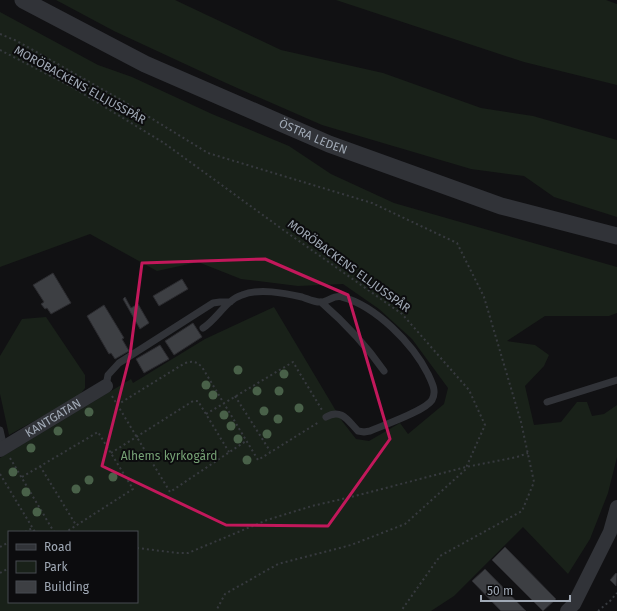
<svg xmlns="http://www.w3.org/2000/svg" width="617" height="611" font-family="'Fira Sans',sans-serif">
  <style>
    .green { fill: #192119; fill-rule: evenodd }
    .building { fill: #3d3f43; stroke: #2b2b2f }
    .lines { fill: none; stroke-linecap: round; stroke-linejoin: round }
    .path { stroke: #373a3f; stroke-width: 2; stroke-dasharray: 2 3; stroke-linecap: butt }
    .service { stroke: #313338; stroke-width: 7 }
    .minor { stroke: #313338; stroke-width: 14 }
    .tertiary { stroke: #313338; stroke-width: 17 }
    .tree { fill: #496149 }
    .marked { fill: none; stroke: #c2185b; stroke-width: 3; stroke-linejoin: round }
    .labels { text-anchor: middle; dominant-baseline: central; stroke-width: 4; stroke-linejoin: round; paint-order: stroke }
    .street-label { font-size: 12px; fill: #a0a9b5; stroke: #0c0c0e }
    .park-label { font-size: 12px; fill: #76a275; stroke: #0c0c0e }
  </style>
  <rect width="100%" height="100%" fill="#111113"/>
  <path class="green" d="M56 0H175L281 50 383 73 481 108 533 116 617 140V217L554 197 524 176 471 169 322 125 226 83 114 31Z
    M336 0H606L617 4V85L524 62Z
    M0 12 98 65 132 77 212 114 289 146 331 174 394 203 617 267V313L609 316H545L507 341 535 345 549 355 544 366 525 386 534 425 561 422 577 402H587L592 416 604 414 617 405V457L608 493 590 539 568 574 523 527 454 596 431 611H0V458L131 379 133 383 205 339 274 307 342 421 356 439 369 441 400 423 408 434 444 404 448 388 412 339 379 309 343 284 298 286 241 279 198 262 157 271 90 234 0 267ZM9 532H137V602H9Z
    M46 317 85 375V388L79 396 9 435 0 394V356L22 319Z"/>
  <path class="building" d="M53 273 71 303 51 314 47 308 45 309 41 304 44 302 33 285Z
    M182 279 188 289 159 306 153 296Z
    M125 297 131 308 138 304 149 323 140 329 123 299Z
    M104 305 124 338 122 339 129 351 115 359 111 353 109 354 87 316Z
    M193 323 202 337 174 355 165 341Z
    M160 345 169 359 144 373 136 359Z
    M505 547 556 599 543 611 492 560Z
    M485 569 526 611H501L472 581Z
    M616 573 617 574 616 586 610 580Z"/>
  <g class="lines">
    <path class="path" d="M0 34 17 41 123 101 208 153 372 203 457 243 484 297 521 422 534 482 522 511 440 556 401 611
      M0 50 72 87 164 143 282 229 402 314 469 390 485 425 465 470 405 524 351 545 278 564 225 594 216 611
      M82 79 99 103
      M112 396 170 492 246 441
      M235 396 270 451
      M117 405 185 363C192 361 196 361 202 367L258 460 319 422
      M206 414 293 362 322 410
      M111 453 193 401H198L229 452
      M10 458 54 532
      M40 466 76 525
      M0 474 35 532
      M22 477 98 432 133 489 66 532
      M25 532 32 528
      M0 547 9 542
      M137 548 178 553H188L267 520 312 506 351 497 466 467 517 457 528 453
      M0 573 9 568
      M598 611 610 601 617 593"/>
    <path class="service" d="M321 302C345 323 366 345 384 371
      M203 328C217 319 226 300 242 295 259 288 284 293 302 297 308 299 314 302 320 302 327 303 334 294 342 297 376 306 413 344 428 374 432 383 437 391 432 400 425 411 384 425 370 431L364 432 358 431C348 421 342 408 326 417
      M106 386 108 375 119 363 213 303 220 302H230
      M547 402 617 380
      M0 430 4 448"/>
    <g class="minor">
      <path id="s1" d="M0 450 106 386"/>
      <path d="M567 611 574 604 610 532 617 507"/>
    </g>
    <path class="tertiary" id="s2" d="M23 0 145 64 329 144 501 206 617 236"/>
  </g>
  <g class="tree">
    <circle cx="238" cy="370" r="4.5"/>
    <circle cx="284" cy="374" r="4.5"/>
    <circle cx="206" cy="385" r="4.5"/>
    <circle cx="257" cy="391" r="4.5"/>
    <circle cx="279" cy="391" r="4.5"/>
    <circle cx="213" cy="395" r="4.5"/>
    <circle cx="299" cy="408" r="4.5"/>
    <circle cx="264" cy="411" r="4.5"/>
    <circle cx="89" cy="412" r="4.5"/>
    <circle cx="224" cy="415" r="4.5"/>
    <circle cx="278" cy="419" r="4.5"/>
    <circle cx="231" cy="426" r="4.5"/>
    <circle cx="58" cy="431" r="4.5"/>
    <circle cx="267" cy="434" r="4.5"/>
    <circle cx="238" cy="439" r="4.5"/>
    <circle cx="31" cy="448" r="4.5"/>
    <circle cx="247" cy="460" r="4.5"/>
    <circle cx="13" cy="472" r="4.5"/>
    <circle cx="113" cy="477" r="4.5"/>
    <circle cx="89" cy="480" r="4.5"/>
    <circle cx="76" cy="489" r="4.5"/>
    <circle cx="26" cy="492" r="4.5"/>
    <circle cx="37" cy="512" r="4.5"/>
  </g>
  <path class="marked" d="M265 259 348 295 390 439 328 526 226 525 102 466 130 355 142 263Z"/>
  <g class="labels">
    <g class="street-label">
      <text transform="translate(80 85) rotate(29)">MORÖBACKENS ELLJUSSPÅR</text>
      <text stroke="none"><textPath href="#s2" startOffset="321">ÖSTRA LEDEN</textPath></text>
      <text transform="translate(349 266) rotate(36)">MORÖBACKENS ELLJUSSPÅR</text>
      <text stroke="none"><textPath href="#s1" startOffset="62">KANTGATAN</textPath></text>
    </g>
    <g class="park-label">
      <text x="169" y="456">Alhems kyrkogård</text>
    </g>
  </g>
  <rect x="8" y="531" width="130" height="72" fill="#0c0c0e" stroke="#474b51"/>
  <rect x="16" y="544" width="20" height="6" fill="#313338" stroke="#474b51"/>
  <text x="44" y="551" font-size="12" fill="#a0a9b5">Road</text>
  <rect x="16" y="561" width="20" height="12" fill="#192119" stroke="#474b51"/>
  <text x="44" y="571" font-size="12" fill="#a0a9b5">Park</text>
  <rect x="16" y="581" width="20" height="12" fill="#3d3f43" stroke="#474b51"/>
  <text x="44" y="591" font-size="12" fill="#a0a9b5">Building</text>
  <path d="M481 595v6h89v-6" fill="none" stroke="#a0a9b5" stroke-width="2"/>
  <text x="487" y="595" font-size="12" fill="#a0a9b5" stroke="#0c0c0e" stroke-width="3" paint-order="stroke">50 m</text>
</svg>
